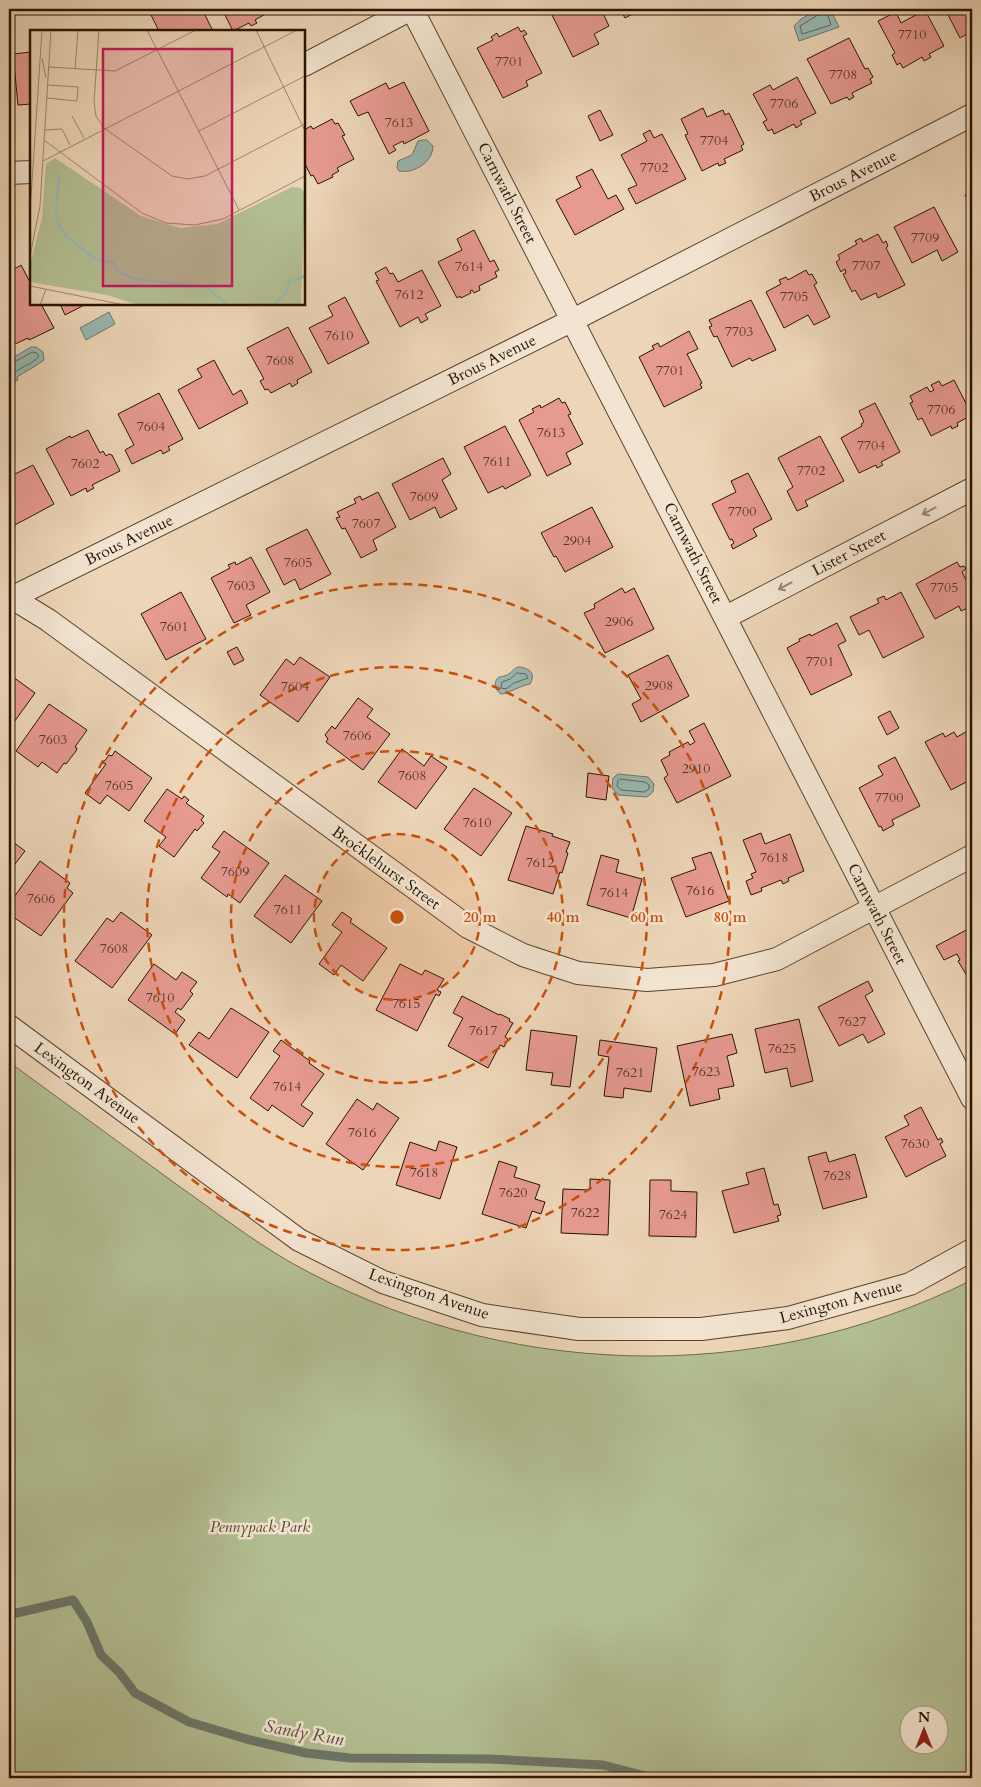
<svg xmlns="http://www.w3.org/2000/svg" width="981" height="1787" font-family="Cardo,serif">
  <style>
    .green { fill: #b3bf93; stroke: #6e6a4a; fill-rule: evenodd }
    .water { fill: #99b9b3; stroke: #6c776b }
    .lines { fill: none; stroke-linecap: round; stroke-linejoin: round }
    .shore { stroke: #60665a; stroke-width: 1 }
    .stream { stroke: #6c776b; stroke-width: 9 }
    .building { fill: #e79a91; stroke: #281400 }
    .street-casing { stroke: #59442e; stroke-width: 24 }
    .street { stroke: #f3e4d1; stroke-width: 22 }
    .oneway { stroke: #988673 }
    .ring { fill: none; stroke: #cb4f0a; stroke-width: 2.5; stroke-dasharray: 9 6 }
    .labels { text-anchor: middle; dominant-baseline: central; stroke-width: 5; stroke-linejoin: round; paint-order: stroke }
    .number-label { font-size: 14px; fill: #583624 }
    .street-label { font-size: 16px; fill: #281400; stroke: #f3e4d1 }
    .park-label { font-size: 16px; font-style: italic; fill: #52472c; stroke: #f3e4d1 }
    .water-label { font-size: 18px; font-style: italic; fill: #504e3f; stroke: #f3e4d1 }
    .inset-river { fill: none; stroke: #99b9b3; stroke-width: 2.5 }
    .inset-road { fill: none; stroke: #9e886e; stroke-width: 1 }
    .view { fill: #c2185b; fill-opacity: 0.15; stroke: #c2185b; stroke-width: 2.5 }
    .inset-edge { fill: none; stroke: #281400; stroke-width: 2.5 }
    .centre { fill: #cb4f0a; stroke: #f3e4d1; stroke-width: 2.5 }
    .ring-label { font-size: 15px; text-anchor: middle; font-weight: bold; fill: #cb4f0a; stroke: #f3e4d1; stroke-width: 5; stroke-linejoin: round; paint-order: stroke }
  </style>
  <rect width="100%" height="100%" fill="#edd6b8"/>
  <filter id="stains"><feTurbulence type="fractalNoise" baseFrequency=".004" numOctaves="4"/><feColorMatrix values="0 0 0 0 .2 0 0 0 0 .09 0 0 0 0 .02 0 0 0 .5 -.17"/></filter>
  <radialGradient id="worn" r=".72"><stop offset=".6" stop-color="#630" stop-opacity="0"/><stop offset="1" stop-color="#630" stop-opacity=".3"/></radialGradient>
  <path class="green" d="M9 1062C65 1103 120 1143 176 1184 213 1210 250 1239 290 1262 500 1380 756 1388 972 1280V1778H9ZM908 1714H938V1744H908Z"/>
  <path class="water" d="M819 9H830L839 27 799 41 794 26 801 19Z
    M422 140H427L433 146C433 162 414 174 399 171L397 168 398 161 412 155 418 141Z
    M109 312 115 324 86 340 80 328Z
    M31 347H36L43 352 44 360C35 367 26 371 17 377L18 380 9 384V357L16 356Z
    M519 667C530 668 536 674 530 684 522 685 505 695 501 694 495 691 493 681 499 677 500 677 505 676 507 675 512 673 513 668 519 667Z
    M618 774 648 777 654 784 653 792 647 797 618 795 612 788 613 778Z"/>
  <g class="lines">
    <path class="shore" d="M820 9 818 15 800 26 802 34 831 25 826 9
      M9 362 18 360 32 352 37 353 39 356C33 364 25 365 18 370 14 373 12 377 9 380
      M517 673 526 674 528 678 514 683 506 689 501 688 502 682 510 679Z
      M620 779 645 782 649 785V789L644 792 621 790 617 786 618 781Z"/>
    <path class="stream" d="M9 1612 12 1614 73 1600 87 1622 101 1655 119 1672 135 1693 189 1722 250 1740 306 1753 350 1758 489 1759 603 1765 653 1778"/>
  </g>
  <path class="building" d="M150 9H171L174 14 184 9H202L213 31H159L151 15 153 14Z
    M222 9H274L255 20 257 23 251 26 249 23 233 31 224 13 221 14 220 11Z
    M549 9H601L609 26 594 34 599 44 573 57Z
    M620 9H642L625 18Z
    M945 9H972V31L960 38Z
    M925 10 944 46 929 54 931 57 924 61 922 57 903 68 900 63 897 65 892 55 895 53 878 21 896 12 901 23Z
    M518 27 521 32 524 30 527 34 523 36 542 73 526 81 528 86 503 98 477 48 493 40 491 37 497 33 499 37Z
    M849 38 865 69 868 68 873 77 870 79 872 83 852 93 854 97 849 100 847 97 831 104 807 59Z
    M31 52V104L18 105 13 54Z
    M797 77 816 113 800 121 802 124 796 128 794 124 774 134 772 129 768 131 763 122 767 120 753 94 770 85 773 90Z
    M404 82 429 131 404 144 403 141 393 146 396 150 389 154 368 112 358 116 350 101 386 83 389 89Z
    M703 108 707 117 723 110 725 115 729 113 744 144 741 146 743 150 724 159 726 163 719 166 718 163 702 171 685 135 688 134 681 119Z
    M600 110 613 135 600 141 588 116Z
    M332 119 335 124 338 123 345 135 342 136 354 159 337 168 339 171 332 175 333 177 318 184 313 175 311 176 304 162V127L305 126 306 129 311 126 313 129Z
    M650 130 654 138 662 134 686 179 636 204 628 189 637 185 621 155 647 141 643 134Z
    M592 169 608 199 616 195 624 209 575 235 556 200 581 187 576 177Z
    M972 186V204H970L965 195 969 193 966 189Z
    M934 207 958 252 942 261 937 250 912 263 894 227Z
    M474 230 490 262 494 260 499 270 495 272 497 277 479 286 480 290 474 293 472 290 470 291 471 293 461 298 460 296 457 298 438 262 462 250 457 239Z
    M878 234 883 243 886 241 888 246 886 248 905 285 878 298 876 293 861 300 855 290 852 292 843 274 846 273 845 269 841 272 836 262 840 259 838 255 857 244 855 241 861 238 863 242Z
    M21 265 31 284V304H41L54 328 29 340 28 338 11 346 9 341V272Z
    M386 267 390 274 393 273 398 282 422 270 441 306 425 314 428 319 421 323 418 317 400 327 376 281 379 280 375 273Z
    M806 270 809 275 812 274 817 283 814 285 830 317 814 325 808 315 784 328 766 292 781 284 779 280 786 277 788 280Z
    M345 297 369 343 328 364 309 328 333 316 328 306Z
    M751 300 776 350 752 361 750 358 732 367 717 336 714 337 709 327 712 326 709 320Z
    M58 304H86L65 315 60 304Z
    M288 327 312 372 297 380 298 383 292 387 290 383 271 393 268 389 265 390 260 381 264 379 247 348Z
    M689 331 698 349 687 354 702 383 700 384 702 388 664 407 639 357 654 349 652 346 658 343 660 347Z
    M214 360 233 395 241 390 248 403 199 429 178 390 202 377 197 369Z
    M954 380 972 415 957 423 958 426 952 429 951 426 931 436 922 418 918 420 910 403 913 402 910 396 927 387 930 392 934 390 931 385 939 381 942 386Z
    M159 393 183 439 168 447 170 450 163 454 161 450 132 464 125 450 134 445 118 414Z
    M559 398 562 403 565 402 571 414 568 415 583 444 566 453 571 464 547 476 519 420 534 412 532 409 540 405 541 408Z
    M875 403 900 452 881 462 883 465 877 468 876 465 859 473 841 438 862 426 861 424 864 422 859 411Z
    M505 426 531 475 505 489 503 486 488 493 464 447Z
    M88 430 100 453 103 451 106 456 109 454 112 455 120 471 92 485 94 488 87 492 86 488 71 496 46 449 70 436 71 438Z
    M820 436 844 481 805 501 808 506 797 511 787 491 793 487 778 458Z
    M443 458 451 474 442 480 457 509 440 518 435 507 410 520 392 484Z
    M33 465 54 504 13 526 10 520 9 521V477Z
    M748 473 772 519 753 529 757 536 733 549 731 545 734 543 732 539 730 540 712 504 736 492 731 481Z
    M378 492 396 527 373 540 377 550 361 558 345 528 342 529 336 518 340 517 337 512 356 503 354 499 360 496 362 500Z
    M592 507 613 547 565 572 556 556 554 557 541 533Z
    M307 529 331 574 300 590 295 579 284 585 266 549Z
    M251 557 270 592 246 605 251 615 234 623 211 578 230 568 228 565 235 562 236 565Z
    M957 562 960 567 964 566 966 569 962 572 972 591V606L961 611 959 606 935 619 916 584Z
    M622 588 625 593 634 588 654 629 605 653 584 613 595 608 594 604Z
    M181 592 206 639 166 660 141 614Z
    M901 592 924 637 883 658 869 630 859 635 850 617 879 603 877 599 884 596 886 600Z
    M837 623 846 641 838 645 852 675 811 695 787 648 800 641 799 639 810 634 811 636Z
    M237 647 244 660 234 665 227 652Z
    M668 655 689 696 641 722 632 704 641 699 628 675Z
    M300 657 330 677 298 722 260 695 286 659 294 665Z
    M9 674 35 693 9 729Z
    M358 698 373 709 367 717 390 734 363 770 326 742 328 739 325 735 332 726 335 729Z
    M49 704 87 730 75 747 77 748 76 751 66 764 64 763 57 773 42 762 38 767 16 751Z
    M890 711 899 728 887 735 878 717Z
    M704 723 731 776 677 803 664 778 668 775 661 760 670 755 669 752 688 742 690 745 695 742 689 731Z
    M971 729 972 779 951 790 925 742 943 733 945 737 954 732 957 737Z
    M402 749 424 766 431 756 447 767 416 809 378 782Z
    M115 751 152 778 129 811 107 795 100 804 85 793 106 764 103 763 109 755 112 756Z
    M895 757 920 806 892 820 894 825 883 831 881 826 879 827 859 788 883 775 878 766Z
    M588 773 609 776 606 800 586 797Z
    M474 788 512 813 481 856 444 829Z
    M167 789 182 799 184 796 189 800 186 803 204 816 201 820 204 823 197 831 195 829 174 857 159 846 166 837 144 821Z
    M526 826 553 834 552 836 570 842 566 852 568 853 562 873 560 872 553 894 508 880Z
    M224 831 269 863 240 903 228 894 227 897 201 878 220 852 212 847Z
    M761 833 765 844 790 834 804 871 788 878 789 881 783 884 781 880 761 888 762 891 751 895 746 881 753 878 751 874 756 872 743 840Z
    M9 839 25 851 9 872Z
    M711 852 729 901 686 917 671 878 696 869 692 858Z
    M601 855 619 860 616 872 642 879 631 918 587 905Z
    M40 861 70 883 67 888 73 893 41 936 9 914V904Z
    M285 875 322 901 291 943 254 916Z
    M121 912 152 935 112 988 75 961 107 918 113 922Z
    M342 912 352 919 350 922 387 948 363 981 341 965 334 975 319 964 342 932 332 925Z
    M972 927V984L958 961 960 960 957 954 944 960 936 946Z
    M154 964 176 980 182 972 197 982 190 991 193 994 181 1010 178 1008 175 1012 185 1020 175 1034 128 1000Z
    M400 964 422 975 425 970 444 979 437 990 441 992 439 996 436 994 417 1031 376 1010Z
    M868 981 873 991 865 996 885 1034 868 1043 863 1034 839 1046 818 1007Z
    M462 996 499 1015 500 1014 510 1019 509 1021 513 1023 505 1037 508 1039 504 1047 500 1045 488 1068 448 1046 463 1018 453 1013Z
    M231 1008 269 1032 237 1078 189 1045 199 1032 209 1039Z
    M799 1019 813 1081 791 1087 787 1068 765 1073 755 1029Z
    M531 1030 577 1036 570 1087 551 1085 553 1073 526 1070Z
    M732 1034 737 1053 727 1056 734 1086 718 1089 720 1099 690 1106 677 1046Z
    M281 1040 310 1061 309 1063 324 1074 301 1105 313 1113 303 1127 272 1105 268 1111 250 1098 280 1056 273 1051Z
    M600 1040 657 1048 651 1092 624 1088 623 1098 604 1096 609 1057 598 1055Z
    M357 1099 373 1110 377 1103 399 1118 363 1170 326 1144Z
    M921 1107 938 1140 941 1138 943 1142 940 1144 946 1156 906 1177 885 1137 909 1125 904 1116Z
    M439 1141 457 1147 440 1199 396 1185 410 1142 436 1151Z
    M826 1152 829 1162 855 1154 867 1197 823 1209 808 1157Z
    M499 1161 517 1167 514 1177 540 1185 535 1199 545 1202 541 1214 532 1211 526 1228 482 1214Z
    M764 1168 774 1205 778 1204 781 1215 777 1216 779 1221 734 1233 722 1191 749 1184 746 1173Z
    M590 1179 610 1180 608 1235 561 1233 563 1189 590 1190Z
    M650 1180H671V1191L697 1192 696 1237 649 1236Z"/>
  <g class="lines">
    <g class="street-casing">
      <path id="street" d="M412 9 972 1098
        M304 65 411 9
        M9 173 31 172
        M9 596 48 620 468 927 523 955 578 973 647 980 714 975 777 959 972 856
        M9 599 573 320 972 115
        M726 617 972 489
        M9 1026 299 1240 383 1282 482 1315 579 1329H701L788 1318 910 1284 972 1250"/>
    </g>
    <use href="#street" class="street"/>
  </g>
  <defs><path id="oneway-shaft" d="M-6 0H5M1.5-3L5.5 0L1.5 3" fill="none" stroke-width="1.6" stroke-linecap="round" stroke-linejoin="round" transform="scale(1.25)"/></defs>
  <g class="oneway">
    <use href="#oneway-shaft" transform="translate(929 511) rotate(152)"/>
    <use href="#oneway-shaft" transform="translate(785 586) rotate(152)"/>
  </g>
  <circle cx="397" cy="917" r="83" fill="#cb4f0a" fill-opacity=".12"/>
  <g class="ring">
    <circle cx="397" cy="917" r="83"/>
    <circle cx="397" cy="917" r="166"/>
    <circle cx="397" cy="917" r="250"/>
    <circle cx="397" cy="917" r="333"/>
  </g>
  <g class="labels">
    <g class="number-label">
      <text x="912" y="34">7710</text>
      <text x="509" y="61">7701</text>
      <text x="843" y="74">7708</text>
      <text x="784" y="103">7706</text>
      <text x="399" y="122">7613</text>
      <text x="714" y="140">7704</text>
      <text x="654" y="167">7702</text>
      <text x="925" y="237">7709</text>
      <text x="866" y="265">7707</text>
      <text x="469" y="266">7614</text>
      <text x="409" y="294">7612</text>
      <text x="794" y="296">7705</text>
      <text x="739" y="331">7703</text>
      <text x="339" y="335">7610</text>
      <text x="280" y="360">7608</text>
      <text x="670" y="370">7701</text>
      <text x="941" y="409">7706</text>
      <text x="151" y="426">7604</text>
      <text x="551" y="432">7613</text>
      <text x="871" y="445">7704</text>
      <text x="497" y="461">7611</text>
      <text x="85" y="463">7602</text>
      <text x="811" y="470">7702</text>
      <text x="424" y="496">7609</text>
      <text x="742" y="511">7700</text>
      <text x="366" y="523">7607</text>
      <text x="577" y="540">2904</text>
      <text x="298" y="562">7605</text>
      <text x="241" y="585">7603</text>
      <text x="944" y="587">7705</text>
      <text x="619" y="621">2906</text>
      <text x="174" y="626">7601</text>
      <text x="820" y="661">7701</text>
      <text x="659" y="685">2908</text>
      <text x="295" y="686">7604</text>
      <text x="357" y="735">7606</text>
      <text x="53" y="739">7603</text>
      <text x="696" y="768">2910</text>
      <text x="412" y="775">7608</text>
      <text x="119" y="785">7605</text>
      <text x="889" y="797">7700</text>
      <text x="477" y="822">7610</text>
      <text x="774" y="857">7618</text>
      <text x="540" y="862">7612</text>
      <text x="235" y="871">7609</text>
      <text x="700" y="890">7616</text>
      <text x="614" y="892">7614</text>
      <text x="41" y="898">7606</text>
      <text x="288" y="909">7611</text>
      <text x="114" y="948">7608</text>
      <text x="160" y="997">7610</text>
      <text x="406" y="1003">7615</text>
      <text x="852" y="1021">7627</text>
      <text x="483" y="1030">7617</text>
      <text x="782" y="1048">7625</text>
      <text x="706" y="1071">7623</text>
      <text x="630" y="1072">7621</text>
      <text x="287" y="1086">7614</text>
      <text x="362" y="1132">7616</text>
      <text x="915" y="1143">7630</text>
      <text x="424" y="1172">7618</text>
      <text x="837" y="1175">7628</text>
      <text x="513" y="1192">7620</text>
      <text x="585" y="1212">7622</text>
      <text x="673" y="1214">7624</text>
    </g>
    <g class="street-label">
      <text transform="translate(853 176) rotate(-27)">Brous Avenue</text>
      <text transform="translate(507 193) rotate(63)">Carnwath Street</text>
      <text transform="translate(492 360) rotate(-26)">Brous Avenue</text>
      <text transform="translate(129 540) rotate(-26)">Brous Avenue</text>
      <text transform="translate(693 553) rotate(63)">Carnwath Street</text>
      <text transform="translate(849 553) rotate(-28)">Lister Street</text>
      <text transform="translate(386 868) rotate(36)">Brocklehurst Street</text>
      <text transform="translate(877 914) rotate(63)">Carnwath Street</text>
      <text transform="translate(87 1083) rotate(36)">Lexington Avenue</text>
      <text transform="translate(429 1294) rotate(19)">Lexington Avenue</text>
      <text transform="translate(841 1302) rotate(-15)">Lexington Avenue</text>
    </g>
    <g class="park-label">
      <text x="260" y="1527">Pennypack Park</text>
    </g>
    <g class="water-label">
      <text transform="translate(304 1733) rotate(10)">Sandy Run</text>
    </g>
  </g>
  <g transform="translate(30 30)">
    <rect width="275" height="275" fill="#edd6b8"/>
    <path d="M25 128 111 186 150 198 187 194 262 157 271 158 275 163 271 275H108L77 265 0 252V235L12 188 16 134Z" fill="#b3bf93"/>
    <path class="inset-river" d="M29 143 26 185 29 195 36 206 63 227 74 233 82 231 90 243 106 249 177 257 198 275M243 275 256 264 259 252 275 246"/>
    <path class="inset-road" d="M69 0 64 72 66 86 74 98 142 146 158 149 175 146 275 94M117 0 209 180M226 0 275 101M12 28 16 48M19 37 85 41 166 0M45 39 48 0M17 68 47 71 48 57 18 55M42 86 54 108M15 100 32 99 40 115M169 101 275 46M14 110 112 183 136 193 165 195 193 189 275 146M13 131 267 0M0 182 12 0M0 226 10 176 21 0M0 256 94 275M10 275 16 259"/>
    <path class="view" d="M73 19H202V256H73Z"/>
    <rect width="275" height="275" class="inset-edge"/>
  </g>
  <circle cx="397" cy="917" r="8" class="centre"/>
  <g class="ring-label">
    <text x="480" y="922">20 m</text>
    <text x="563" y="922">40 m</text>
    <text x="647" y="922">60 m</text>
    <text x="730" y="922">80 m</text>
  </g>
  <rect width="981" height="1787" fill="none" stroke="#edd6b8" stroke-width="30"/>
  <rect x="10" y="10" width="961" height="1767" fill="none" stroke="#281400" stroke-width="2.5"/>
  <rect x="15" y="15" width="951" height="1757" fill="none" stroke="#281400"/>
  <g transform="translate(924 1730)"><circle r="24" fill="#f3e4d1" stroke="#a2917d"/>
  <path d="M0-4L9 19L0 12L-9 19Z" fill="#8f2418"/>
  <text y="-8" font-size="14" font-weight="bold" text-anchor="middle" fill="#281400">N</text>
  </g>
  <rect width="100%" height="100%" filter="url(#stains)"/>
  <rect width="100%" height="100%" fill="url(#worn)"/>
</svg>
